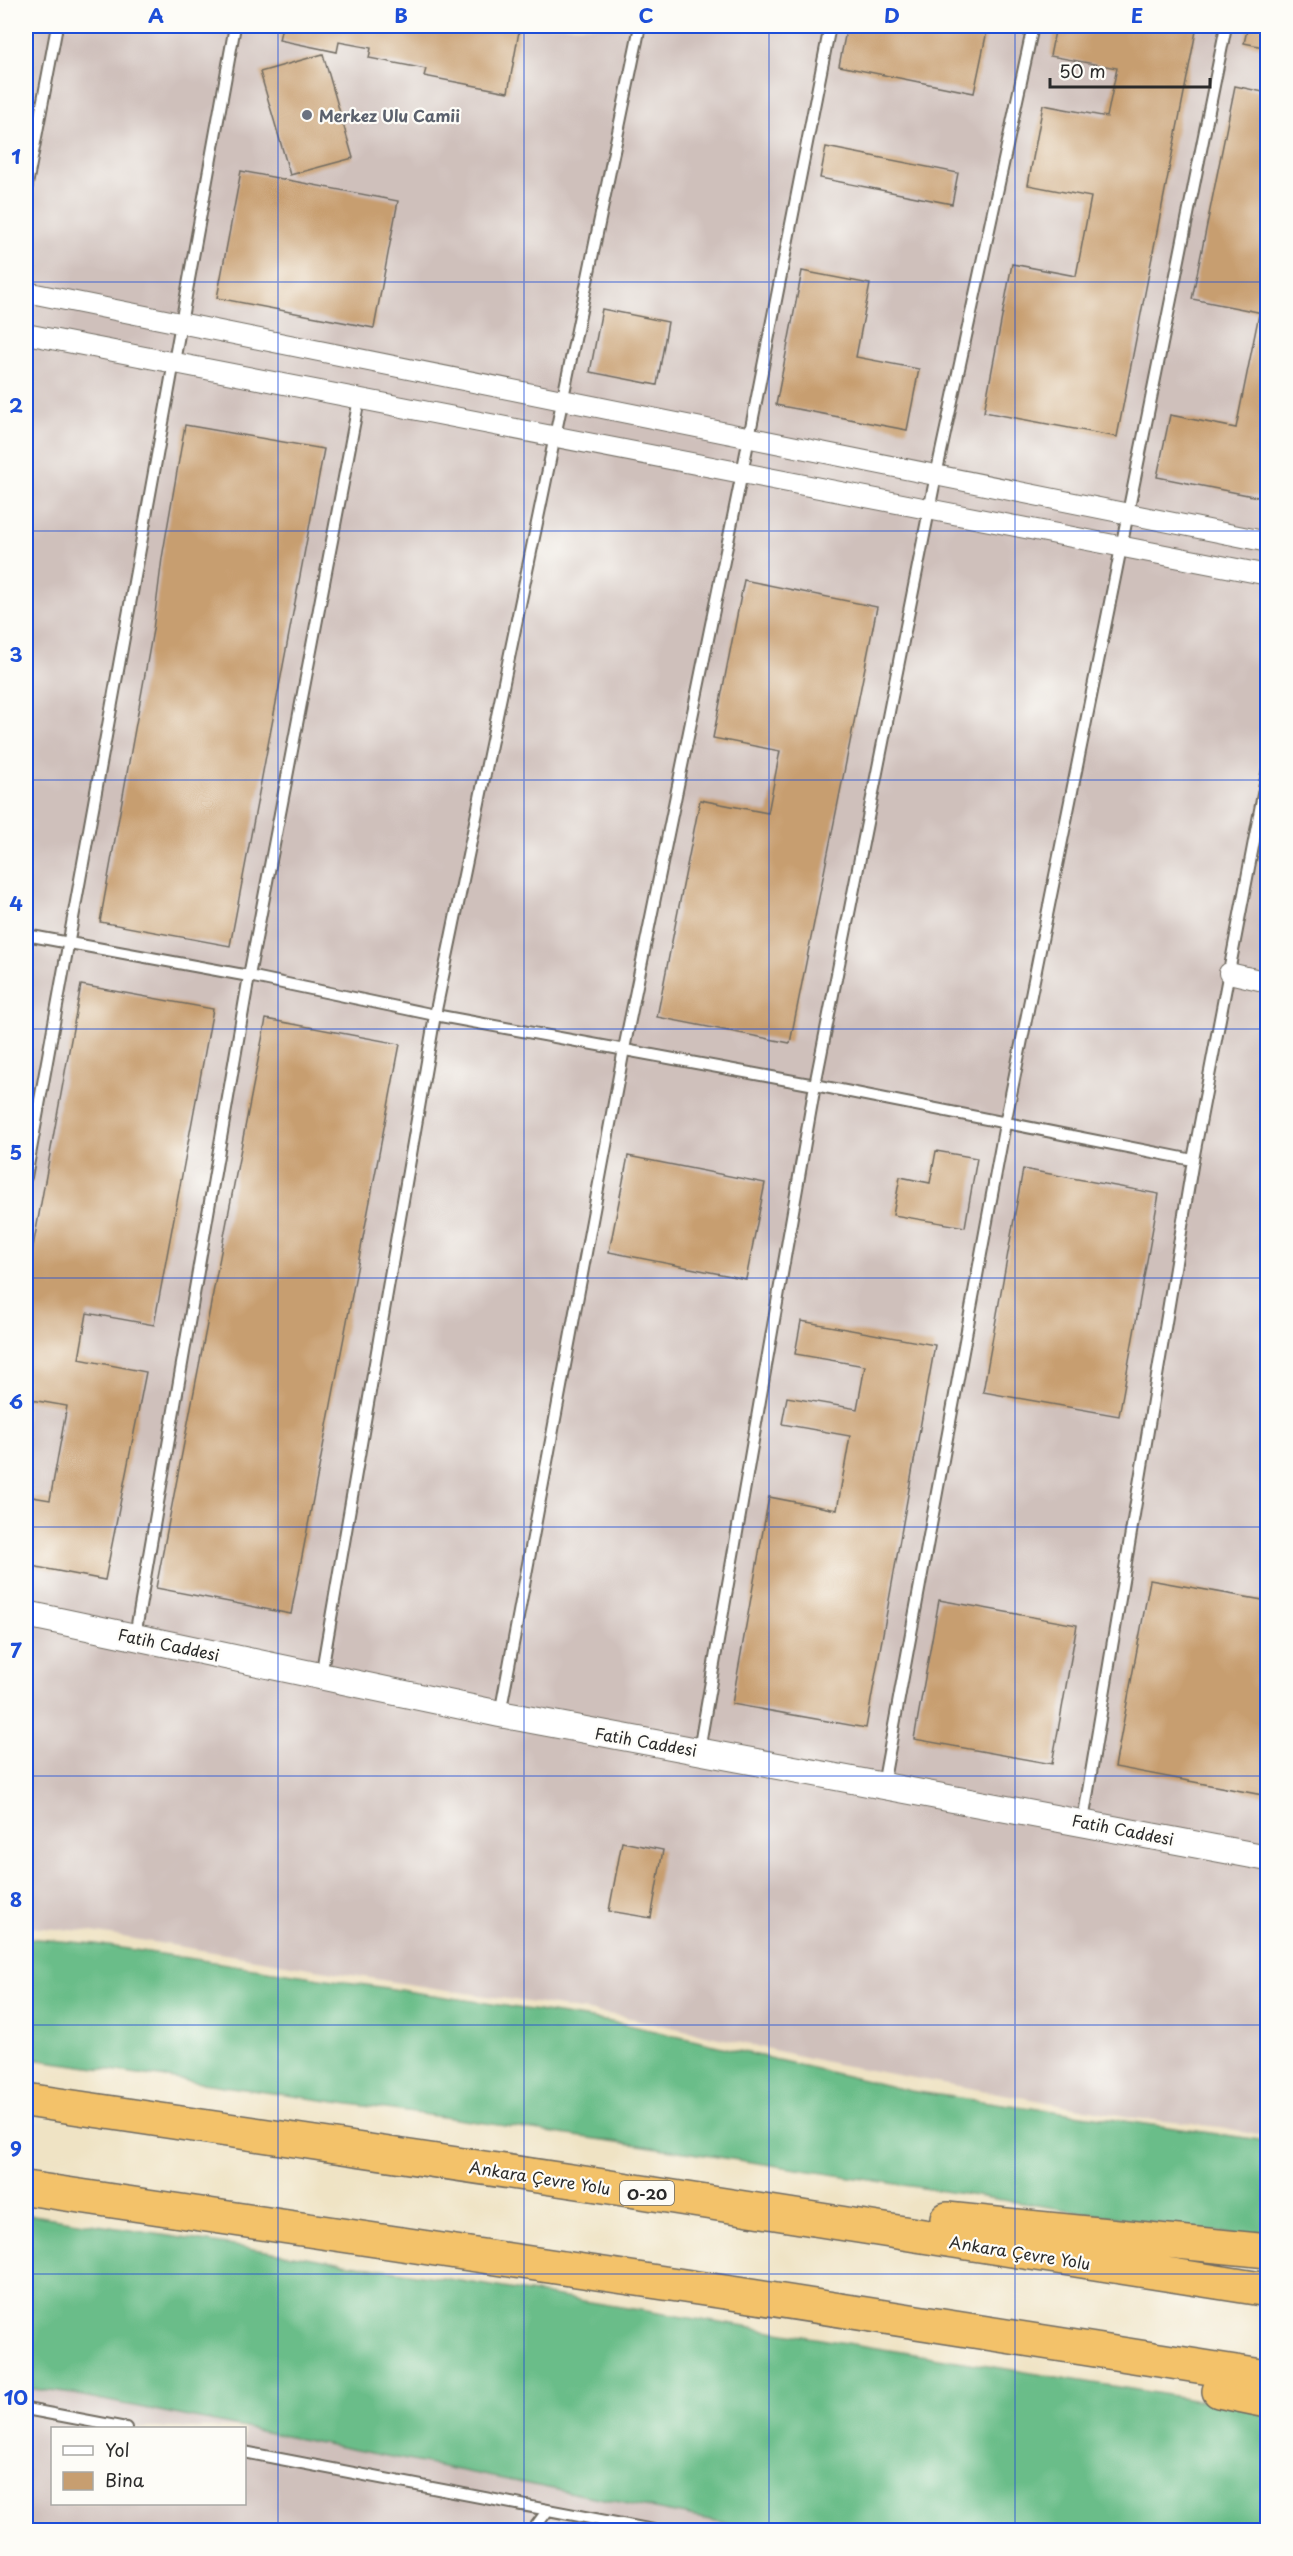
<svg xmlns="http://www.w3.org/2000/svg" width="1293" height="2556" font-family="'Playpen Sans',sans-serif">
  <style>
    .industrial { fill: #cfc0bb; fill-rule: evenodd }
    .forest { fill: #6bbd89; stroke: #4b745a; stroke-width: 1.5 }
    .building { fill: #c79e70 }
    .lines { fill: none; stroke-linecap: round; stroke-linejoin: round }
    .service-casing { stroke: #706b61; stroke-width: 14 }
    .minor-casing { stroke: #706b61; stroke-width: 22 }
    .tertiary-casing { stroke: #706b61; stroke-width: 28 }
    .motorway-casing { stroke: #706b61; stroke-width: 36 }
    .service { stroke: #fff; stroke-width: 10 }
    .minor { stroke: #fff; stroke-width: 20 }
    .tertiary { stroke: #fff; stroke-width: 26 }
    .motorway { stroke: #f3c26a; stroke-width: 33 }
    .grid { fill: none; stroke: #1d4ed8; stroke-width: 1.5; stroke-opacity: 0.55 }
    .worship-dot { fill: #6b7280; stroke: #fdfcf7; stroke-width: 2 }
    .labels { text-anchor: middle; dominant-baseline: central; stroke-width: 4.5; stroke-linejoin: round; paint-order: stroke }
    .shield { fill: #fdfcf7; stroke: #6a6a68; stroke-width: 1.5 }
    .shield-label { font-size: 15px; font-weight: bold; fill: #2b2b2b }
    .worship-label { font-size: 16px; font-weight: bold; fill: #5b616d; stroke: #fdfcf7; text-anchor: start }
    .street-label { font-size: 16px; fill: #2b2b2b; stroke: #fdfcf7 }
    .neatline { fill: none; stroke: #1d4ed8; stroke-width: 2 }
    .grid-label { font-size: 20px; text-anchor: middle; font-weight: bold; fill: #1d4ed8 }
  </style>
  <rect width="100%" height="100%" fill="#fdfcf7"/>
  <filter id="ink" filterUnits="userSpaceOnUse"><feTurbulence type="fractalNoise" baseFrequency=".0167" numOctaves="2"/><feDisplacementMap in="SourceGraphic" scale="12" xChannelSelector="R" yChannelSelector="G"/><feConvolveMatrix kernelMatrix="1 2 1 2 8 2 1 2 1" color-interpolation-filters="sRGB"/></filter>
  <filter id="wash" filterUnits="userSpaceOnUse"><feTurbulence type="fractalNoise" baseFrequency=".008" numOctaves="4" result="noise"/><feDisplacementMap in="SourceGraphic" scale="24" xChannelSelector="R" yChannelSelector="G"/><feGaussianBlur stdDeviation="1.35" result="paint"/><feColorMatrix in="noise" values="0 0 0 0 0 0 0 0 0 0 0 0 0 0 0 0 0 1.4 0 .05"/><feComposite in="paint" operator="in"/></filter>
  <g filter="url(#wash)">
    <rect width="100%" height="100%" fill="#efe3c4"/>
    <path class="industrial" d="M26 26H1267V2136L1220 2127 1136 2118 836 2064 621 2016 394 1982 86 1931 26 1927Z
      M26 2388 73 2394 761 2530H26ZM52 2428H244V2504H52Z"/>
    <path class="forest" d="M26 1938 95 1944 624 2024 910 2091 1267 2141V2240L632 2144 26 2058Z
      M26 2214 442 2278 1267 2411V2530H761L73 2394 26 2388Z"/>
    <g id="blocks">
      <path class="building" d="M282 26H520L508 92 424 76 426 69 369 58 371 48 339 42 337 52 279 40Z
        M847 26H988L974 93 839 66Z
        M1056 26H1197L1117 437 984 412 1012 264 1076 276 1091 197 1028 185 1043 105 1107 117 1117 68 1050 56Z
        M1248 26H1268V48L1244 43Z
        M323 54 353 158 290 175 260 72Z
        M1235 86 1268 93V314L1192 299Z
        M826 147 958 173 952 204 820 178Z
        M241 171 398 201 374 328 217 298Z
        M802 271 870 284 856 357 919 369 907 430 776 405Z
        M602 309 668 322 657 385 590 372Z
        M1259 314H1268V499L1157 477 1170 415 1236 428Z
        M185 425 324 449 230 946 100 922 153 630 162 558Z
        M744 580 877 607 790 1043 657 1017 700 800 768 813 780 751 713 738Z
        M81 985 213 1009 154 1325 87 1313 79 1359 146 1372 105 1580 26 1565V1496L50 1500 67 1406 26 1399V1285Z
        M266 1019 400 1044 291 1614 156 1588Z
        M936 1151 977 1158 965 1227 893 1215 900 1177 930 1183Z
        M628 1156 765 1183 746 1279 609 1252Z
        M1023 1169 1159 1194 1119 1416 983 1392Z
        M801 1321 935 1345 866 1728 732 1704 769 1497 837 1510 850 1436 782 1424 787 1397 857 1409 865 1366 795 1354Z
        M1150 1580 1268 1601V1796L1115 1767Z
        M939 1600 1077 1625 1052 1764 914 1739Z
        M622 1842 663 1850 651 1918 609 1911Z"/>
    </g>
  </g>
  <g filter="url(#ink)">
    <use href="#blocks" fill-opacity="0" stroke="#706b61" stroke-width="1.5"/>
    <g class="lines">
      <g class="service-casing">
        <path id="service" d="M26 190 57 26
          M26 935 249 976 435 1015 815 1085 1193 1160
          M26 1177 235 26
          M135 1636 249 976 359 399
          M321 1676 435 1015 640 26
          M500 1714 624 1049 742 473 830 26
          M699 1750 815 1085 936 475 1033 26
          M883 1785 1005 1124 1226 26
          M1083 1821 1193 1160 1268 768
          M26 2409 126 2428
          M244 2452 653 2530
          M533 2530 548 2510"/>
      </g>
      <g class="minor-casing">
        <path id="minor" d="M26 292 1268 542
          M26 334 1268 575
          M1229 973 1268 982"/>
      </g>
      <g class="tertiary-casing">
        <path id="tertiary" d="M26 1614 500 1714 1268 1858"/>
      </g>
      <g class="motorway-casing">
        <path id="motorway" d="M26 2100 578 2182 1268 2290
          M26 2188 738 2294 1268 2377
          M947 2219 1268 2251
          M1219 2391 1268 2401"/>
      </g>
      <use href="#service" class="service"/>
      <use href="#minor" class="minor"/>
      <use href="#tertiary" class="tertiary"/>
      <use href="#motorway" class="motorway"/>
    </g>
  </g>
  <path class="grid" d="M278 26V2530M524 26V2530M769 26V2530M1015 26V2530M26 282H1268M26 531H1268M26 780H1268M26 1029H1268M26 1278H1268M26 1527H1268M26 1776H1268M26 2025H1268M26 2274H1268"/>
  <circle class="worship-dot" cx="307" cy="115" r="6"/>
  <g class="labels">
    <rect class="shield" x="620" y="2181" width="54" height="24" rx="4.5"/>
    <g class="shield-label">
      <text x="647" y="2193">O-20</text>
    </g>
    <g class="worship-label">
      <text x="319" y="115">Merkez Ulu Camii</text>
    </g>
    <g class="street-label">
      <text transform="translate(169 1644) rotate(12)">Fatih Caddesi</text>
      <text transform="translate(646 1741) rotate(10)">Fatih Caddesi</text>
      <text transform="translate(1123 1829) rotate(11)">Fatih Caddesi</text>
      <text transform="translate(540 2177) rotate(9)">Ankara Çevre Yolu</text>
      <text transform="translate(1020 2252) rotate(9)">Ankara Çevre Yolu</text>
    </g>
  </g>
  <rect width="1293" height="2556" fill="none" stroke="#fdfcf7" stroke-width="66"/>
  <rect x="51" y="2427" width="195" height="78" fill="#fdfcf7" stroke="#a9a8a5" stroke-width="1.5"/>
  <rect x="63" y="2446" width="30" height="9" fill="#ffffff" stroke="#a9a8a5" stroke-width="1.5"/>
  <text x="105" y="2457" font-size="18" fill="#2b2b2b">Yol</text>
  <rect x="63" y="2472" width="30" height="18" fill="#c79e70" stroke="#a9a8a5" stroke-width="1.5"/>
  <text x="105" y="2487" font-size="18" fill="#2b2b2b">Bina</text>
  <path d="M1050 78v9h160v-9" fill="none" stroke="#2b2b2b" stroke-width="3"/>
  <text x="1059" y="78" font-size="18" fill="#2b2b2b" stroke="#fdfcf7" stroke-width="4.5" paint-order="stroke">50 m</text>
  <rect x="33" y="33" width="1227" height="2490" class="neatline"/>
  <g class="grid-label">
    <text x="156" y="23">A</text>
    <text x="401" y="23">B</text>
    <text x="646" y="23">C</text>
    <text x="892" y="23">D</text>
    <text x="1137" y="23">E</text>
    <text x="16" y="164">1</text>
    <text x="16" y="413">2</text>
    <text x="16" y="662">3</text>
    <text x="16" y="911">4</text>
    <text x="16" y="1160">5</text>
    <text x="16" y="1409">6</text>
    <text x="16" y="1658">7</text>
    <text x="16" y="1907">8</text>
    <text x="16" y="2156">9</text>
    <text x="16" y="2405">10</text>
  </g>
</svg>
